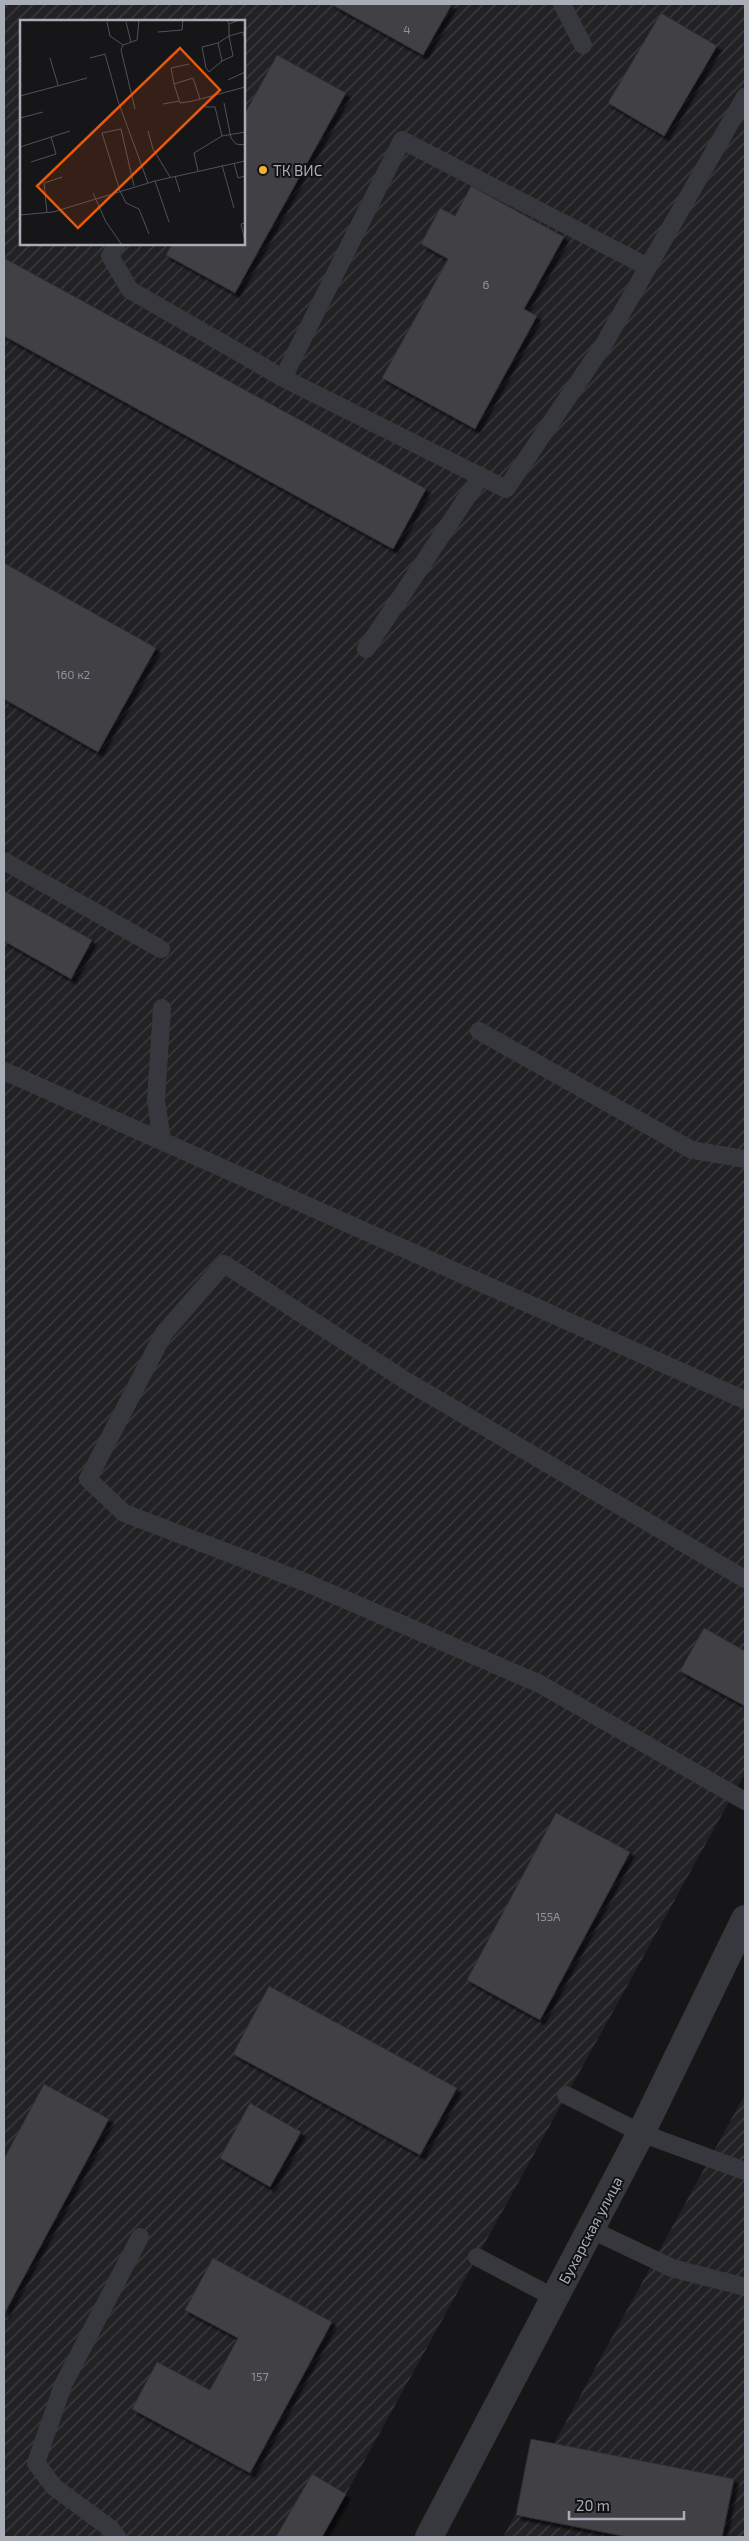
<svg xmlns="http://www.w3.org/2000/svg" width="749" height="2541" font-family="'Exo 2',sans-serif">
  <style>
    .industrial { fill: url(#industrial-furrows); fill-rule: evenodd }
    .building { fill: #404145; stroke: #303034; filter: url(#shadow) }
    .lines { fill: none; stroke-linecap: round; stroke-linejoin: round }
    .service { stroke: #37383d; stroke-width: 18 }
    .minor { stroke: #37383d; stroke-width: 28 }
    .poi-dot { fill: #f2b134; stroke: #111113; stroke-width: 2 }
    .labels { text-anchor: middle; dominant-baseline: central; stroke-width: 4; stroke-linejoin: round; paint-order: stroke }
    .number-label { font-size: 12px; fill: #8e929b }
    .poi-label { font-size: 15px; fill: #a8adb8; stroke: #111113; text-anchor: start }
    .street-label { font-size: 15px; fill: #a8adb8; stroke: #111113 }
    .inset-road { fill: none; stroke: #505258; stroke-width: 1 }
    .view { fill: #e8590c; fill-opacity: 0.15; stroke: #e8590c; stroke-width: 2.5 }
    .inset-edge { fill: none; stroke: #a8adb8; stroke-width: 2.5 }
  </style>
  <defs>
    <pattern id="industrial-furrows" width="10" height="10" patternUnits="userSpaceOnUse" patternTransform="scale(1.25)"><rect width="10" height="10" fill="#222225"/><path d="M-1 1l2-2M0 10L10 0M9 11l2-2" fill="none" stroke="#3f3f43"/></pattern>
    <filter id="shadow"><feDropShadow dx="4.5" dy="4.5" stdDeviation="1" flood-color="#0009"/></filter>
  </defs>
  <rect width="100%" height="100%" fill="#161618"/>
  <path class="industrial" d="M4 4H745V1773L322 2537H4ZM21 21H244V244H21Z
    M745 2094V2537H503Z"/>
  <path class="building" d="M331 4H452L423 55Z
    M661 13 717 46 664 136 608 103Z
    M277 55 346 93 235 293 166 255 172 244H244V115Z
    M471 186 564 237 524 309 537 316 475 429 382 378 448 259 421 244 440 208 455 216Z
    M4 258 426 489 393 549 4 336Z
    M4 563 156 648 98 752 4 699Z
    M4 891 92 940 71 979 4 941Z
    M704 1628 745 1651V1706L680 1671Z
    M556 1813 630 1852 540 2020 467 1980Z
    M269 1986 457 2088 420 2155 233 2054Z
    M44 2084 109 2119 4 2314V2159Z
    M250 2103 301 2132 270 2187 220 2158Z
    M213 2258 332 2322 250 2473 132 2409 157 2362 210 2390 238 2338 185 2310Z
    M531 2439 734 2479 722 2537H628L516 2515Z
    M312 2474 346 2494 322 2537H276Z"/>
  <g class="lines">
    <path class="service" d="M562 4 583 45
      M117 244 110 256 130 290 283 378
      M648 267 402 140 283 378 506 489 604 344 745 97
      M366 649 481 476
      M4 861 161 949
      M479 1031 692 1150 745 1159
      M4 1071 745 1400
      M162 1141 156 1100 162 1008
      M745 1579 408 1382 224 1264 164 1333 88 1479 124 1513 307 1583 540 1684 745 1801
      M566 2095 641 2133 745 2171
      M590 2229 672 2268 745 2287
      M477 2257 555 2298
      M117 2537 111 2529 54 2487 36 2463 63 2385 140 2237"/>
    <path class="minor" d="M429 2537 641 2133 745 1919"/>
  </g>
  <circle class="poi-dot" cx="263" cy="170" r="5"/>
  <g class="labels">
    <g class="number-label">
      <text x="407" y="29">4</text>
      <text x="486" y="284">6</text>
      <text x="73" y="674">160 к2</text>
      <text x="548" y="1916">155А</text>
      <text x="260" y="2376">157</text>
    </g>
    <g class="poi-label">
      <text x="273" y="170">ТК ВИС</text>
    </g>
    <g class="street-label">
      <text transform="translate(590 2230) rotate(-62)">Бухарская улица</text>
    </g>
  </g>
  <g transform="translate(20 20)">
    <rect width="225" height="225" fill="#161618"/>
    <path class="inset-road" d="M207 0 209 4 219 0M87 2 90 16 103 25M106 2 111 22M209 4V16L223 12 225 19M138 12 162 10 163 0M209 16 213 36 202 41 198 23ZM198 23 182 27 186 48 189 52 202 41M30 38 38 65M70 38 85 34 98 81 128 163M208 60 225 52M154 64 151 48 169 44M0 76 67 58M180 79 173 58 154 64 160 83 173 81 225 67M204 83 211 118 216 124 225 125M143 84 159 81M185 87H195L202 116M115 89 101 30 103 25 117 20 119 0M0 98 23 92M128 111 133 129 150 157M0 127 50 111M11 142 36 134 31 117M214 143 218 158 225 156M202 145 214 188M178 151 174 133 202 116 225 112M155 156 160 172M135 161 149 202M114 166 101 109 82 113 100 171 106 183 119 189 129 214M73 173 86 202 102 225M27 193 24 163 42 157M0 195 33 192 135 161 225 141M225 203 221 204 225 221"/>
    <path class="view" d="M160 28 200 70 58 208 17 166Z"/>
    <rect width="225" height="225" class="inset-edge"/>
  </g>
  <rect width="749" height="2541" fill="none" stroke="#a8adb8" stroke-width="10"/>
  <path d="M569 2511v8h115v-8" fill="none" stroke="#a8adb8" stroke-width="2.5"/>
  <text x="576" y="2511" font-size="15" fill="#a8adb8" stroke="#111113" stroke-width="4" paint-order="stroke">20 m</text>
</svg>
